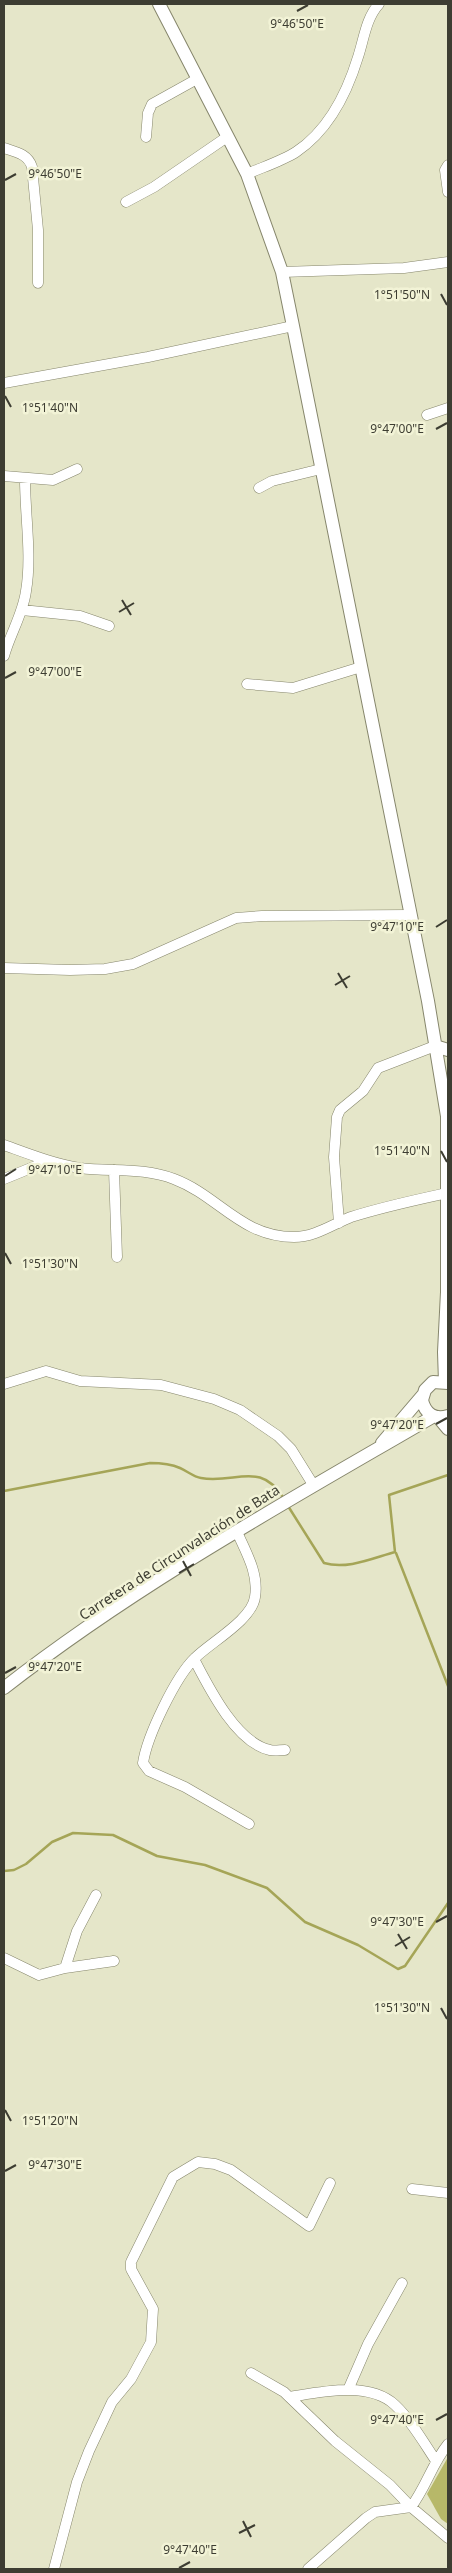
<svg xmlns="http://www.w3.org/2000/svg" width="452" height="2573" font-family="'Noto Sans',sans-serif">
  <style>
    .forest { fill: #b7b869 }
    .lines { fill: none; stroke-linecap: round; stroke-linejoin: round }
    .stream { stroke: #a5a557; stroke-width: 2.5 }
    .minor-casing { stroke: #86866c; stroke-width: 11 }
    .major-casing { stroke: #86866c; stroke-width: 14 }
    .minor { stroke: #fff; stroke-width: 10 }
    .major { stroke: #fff; stroke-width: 12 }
    .ticks { fill: none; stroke: #3d3d32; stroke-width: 2 }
    .labels { text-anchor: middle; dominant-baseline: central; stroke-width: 5; stroke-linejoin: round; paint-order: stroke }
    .street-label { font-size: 14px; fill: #3d3d32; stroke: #f2f3d6 }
    .ticks-label { font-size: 12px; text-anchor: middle; fill: #3d3d32; stroke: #f2f3d6; stroke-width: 5; stroke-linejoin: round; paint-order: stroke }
  </style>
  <rect width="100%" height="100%" fill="#e5e6c9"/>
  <path class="forest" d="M448 2457V2524L441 2519 427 2494Z"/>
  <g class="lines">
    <path class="stream" d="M4 1491 150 1463C161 1463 171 1464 180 1468 187 1471 194 1477 201 1478 236 1484 261 1460 284 1499
      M288 1506 324 1563C347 1570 373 1558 395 1552L389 1495 448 1475
      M396 1553 448 1686
      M4 1871 14 1870 26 1864 52 1842 73 1833 113 1835 157 1856 205 1865 267 1888 305 1922 358 1945 398 1969 405 1966 448 1903"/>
    <g class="minor-casing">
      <path id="minor" d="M146 137 148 113 152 104 197 79
        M4 148C16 152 28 154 32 167L38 230V283
        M448 165 445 170 448 192
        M247 174C263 167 282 161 296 152 329 130 347 93 358 57 364 39 366 18 379 4
        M126 202 154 187 227 137
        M282 272 404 268 448 262
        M4 383 148 357 293 326
        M427 415 448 408
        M4 476 53 480 77 469
        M259 488 272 481 321 469
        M22 610 80 616 109 626
        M4 656C10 634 23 614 26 591 32 556 25 515 25 479
        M247 684 293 688 361 667
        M4 968 70 970 105 969 133 964 236 918 262 916 409 915
        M4 1145C29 1154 54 1164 80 1168 112 1172 143 1167 174 1179 219 1196 241 1237 294 1237 315 1237 333 1224 351 1217 382 1207 415 1200 447 1193
        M114 1170 117 1257
        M4 1179 48 1161
        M339 1223 334 1157 337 1117 340 1110 363 1091 378 1068 435 1046
        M4 1384 46 1371 80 1381 161 1385 214 1399 240 1410 278 1436 291 1449 314 1486
        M237 1532C246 1552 259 1574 255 1597 252 1620 211 1642 195 1658 176 1676 147 1736 143 1763L149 1771 185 1787 249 1824
        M194 1659C208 1686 236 1743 270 1750 274 1751 280 1750 285 1750
        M4 1958 39 1975 65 1968 114 1961 92 1964
        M65 1968 77 1931 96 1895
        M412 2189 448 2193
        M251 2373 284 2392 335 2441 390 2485 411 2507C426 2487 432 2464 448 2444
        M348 2390 368 2344 402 2283
        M290 2397C321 2392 369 2381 395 2405 411 2420 424 2443 436 2461
        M54 2569 77 2482 89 2451 112 2402 131 2379 151 2342 153 2309 131 2269V2262L173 2177 198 2162 215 2164 231 2170 309 2226 330 2183
        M308 2569 366 2518 375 2512 411 2507 448 2538"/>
    </g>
    <g class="major-casing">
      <path id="major" d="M159 4 247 174 282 272 293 326 428 1001 447 1116V1292L444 1352 445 1382
        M435 1046 448 1050
        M448 1383 433 1382 425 1390 422 1400C425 1414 435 1420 448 1416
        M438 1417 448 1429
        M382 1443 423 1395
        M4 1688C137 1584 288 1501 434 1416"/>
    </g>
    <use href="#minor" class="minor"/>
    <use href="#major" class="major"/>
  </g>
  <path class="ticks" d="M297 11 308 5M5 180 16 174M441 294 447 305M5 396 11 407M436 429 447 423M122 600 131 615M119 612 134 603M5 678 16 672M436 927 447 920M338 973 347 988M335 985 350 976M441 1151 447 1162M5 1176 16 1169M5 1253 11 1264M436 1424 447 1418M183 1561 191 1576M179 1573 194 1564M5 1673 16 1667M436 1922 447 1916M398 1934 407 1949M395 1946 410 1937M441 2008 447 2019M5 2110 11 2121M5 2171 16 2165M436 2420 447 2414M243 2521 251 2537M239 2533 255 2525M179 2568 190 2562"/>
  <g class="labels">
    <g class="street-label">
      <text transform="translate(179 1552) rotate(-33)">Carretera de Circunvalación de Bata</text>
    </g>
  </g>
  <g class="ticks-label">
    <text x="297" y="28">9°46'50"E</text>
    <text x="55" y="178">9°46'50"E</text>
    <text x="402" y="299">1°51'50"N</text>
    <text x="50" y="412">1°51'40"N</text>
    <text x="397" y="433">9°47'00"E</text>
    <text x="55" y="676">9°47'00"E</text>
    <text x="397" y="931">9°47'10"E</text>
    <text x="402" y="1155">1°51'40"N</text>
    <text x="55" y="1174">9°47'10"E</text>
    <text x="50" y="1268">1°51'30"N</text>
    <text x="397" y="1429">9°47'20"E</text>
    <text x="55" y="1671">9°47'20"E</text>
    <text x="397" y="1926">9°47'30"E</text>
    <text x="402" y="2012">1°51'30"N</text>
    <text x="50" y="2125">1°51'20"N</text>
    <text x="55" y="2169">9°47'30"E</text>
    <text x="397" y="2424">9°47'40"E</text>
    <text x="190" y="2554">9°47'40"E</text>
  </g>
  <rect width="452" height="2573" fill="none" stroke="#3d3d32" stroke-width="10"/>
</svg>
